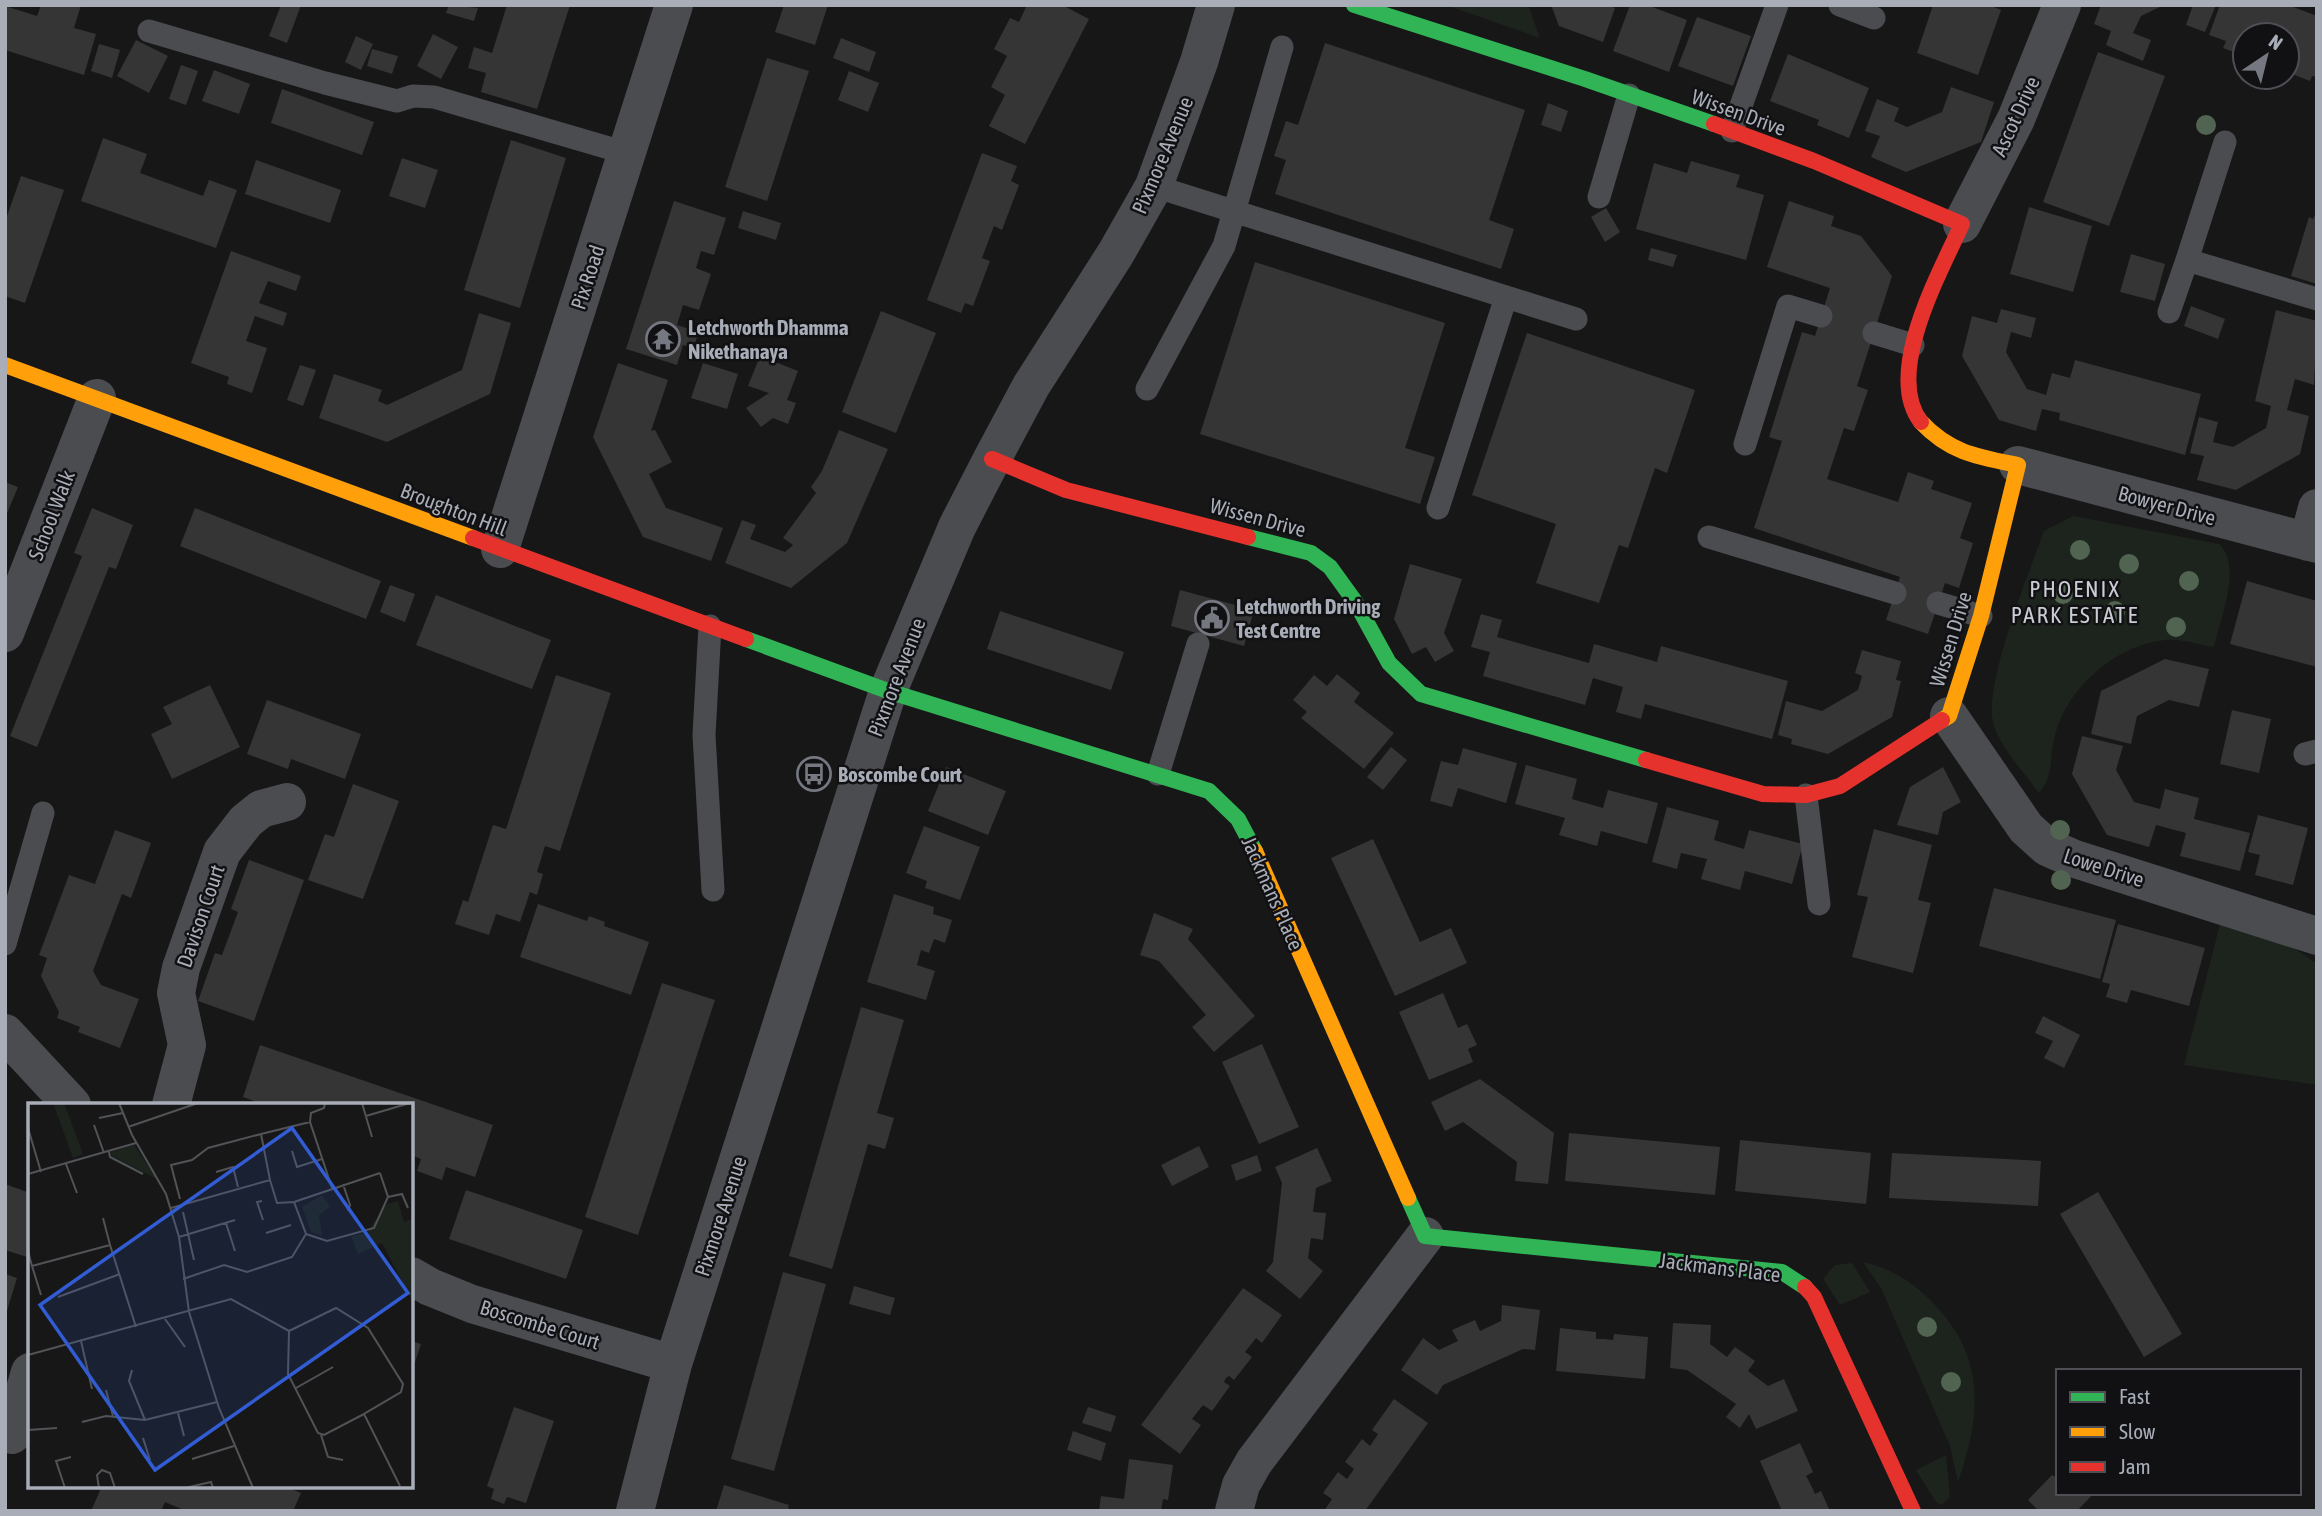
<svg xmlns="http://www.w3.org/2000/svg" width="2322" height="1516" font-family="'Asap Condensed',sans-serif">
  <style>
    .green { fill: #1d241e }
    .building { fill: #353536 }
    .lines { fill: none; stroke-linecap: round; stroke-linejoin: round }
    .lane { stroke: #4b4c50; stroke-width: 23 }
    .street { stroke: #4b4c50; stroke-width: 38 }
    .fast { stroke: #30b455; stroke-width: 16 }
    .slow { stroke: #ff9f0a; stroke-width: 16 }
    .jam { stroke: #e5322d; stroke-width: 16 }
    .tree { fill: #506451 }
    .labels { text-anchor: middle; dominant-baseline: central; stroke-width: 5; stroke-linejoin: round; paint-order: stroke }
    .street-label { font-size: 21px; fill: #a8adb8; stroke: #111113 }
    .poi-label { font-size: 21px; font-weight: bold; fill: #a8adb8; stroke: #111113; text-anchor: start }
    .neighbourhood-label { font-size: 23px; letter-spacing: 2px; fill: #c9ccd4; stroke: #111113 }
    .inset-road { fill: none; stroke: #515357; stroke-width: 2 }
    .view { fill: #325cd3; fill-opacity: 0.15; stroke: #325cd3; stroke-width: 3.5 }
    .inset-edge { fill: none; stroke: #a8adb8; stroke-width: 3.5 }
  </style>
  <rect width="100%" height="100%" fill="#171717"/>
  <path class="green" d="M1446 5H1528L1540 38Z
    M2073 516 2219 544C2243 566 2220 619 2214 647 2199 645 2181 638 2166 640 2118 644 2069 686 2056 732 2048 756 2056 772 2039 793 2024 772 2002 750 1994 726 1981 690 2030 570 2044 531Z
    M2221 920 2277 936 2317 964V1085L2184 1065Z
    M1863 1262C1893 1269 1915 1283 1936 1306 1986 1360 1981 1416 1958 1482L1950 1446 1881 1288Z
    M1852 1263 1870 1292 1840 1305 1823 1279 1835 1265Z
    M1946 1455 1950 1497 1942 1505 1936 1502 1916 1470Z"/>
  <path class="building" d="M41 5H81L74 28 96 34 84 75 5 50V6L37 16Z
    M281 5H301L287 43 269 36Z
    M449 5 478 8 474 21 446 13Z
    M507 5H570L537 109 481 92 486 73 468 68 474 47 492 53Z
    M784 5H828L815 45 775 32Z
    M1027 5H1062L1089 19 1025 144 989 126 1005 95 991 87 1007 56 994 49 1010 18 1019 22Z
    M1551 5H1608L1615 8 1603 42 1559 26Z
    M1630 5H1647L1687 20 1669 72 1613 51Z
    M1933 5H1989L2001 10 1978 75 1917 53Z
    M2101 5H2164L2141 16 2133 33 2151 40 2143 61 2106 45 2111 31 2094 24Z
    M2193 5H2216L2205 32 2186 25Z
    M2220 5H2288L2317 16V77L2312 76 2310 81 2287 72V35H2245V56L2223 48 2226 41 2209 35Z
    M1697 17 1751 36 1733 86 1678 66Z
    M433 34 458 47 441 79 417 66Z
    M356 36 373 44 361 70 345 62Z
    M841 38 876 52 869 72 833 58Z
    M136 40 168 56 149 93 117 76Z
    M1325 43 1525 110 1489 220 1514 229 1501 269 1275 194 1286 160 1274 156 1286 121 1298 125Z
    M99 44 120 50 112 78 91 71Z
    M372 49 398 56 392 74 367 66Z
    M2098 52 2165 76 2109 226 2043 202Z
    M1788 54 1869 88 1849 138 1817 125 1819 120 1770 101Z
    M767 58 809 71 767 201 725 187Z
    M181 65 198 71 186 105 169 99Z
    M214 70 250 84 239 114 202 101Z
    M849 71 879 83 868 112 838 100Z
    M1951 87 1994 102 1981 142 1906 172 1871 157 1880 136 1865 131 1877 99 1899 108 1894 121 1907 127 1942 112Z
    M282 89 374 122 362 155 271 123Z
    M1548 103 1568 111 1561 132 1541 125Z
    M103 138 147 154 140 173 203 196 209 180 237 190 216 248 81 201Z
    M511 140 566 158 520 308 464 290Z
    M982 153 1017 166 1011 181 1019 185 1002 230 994 226 982 258 990 261 973 306 965 303 961 313 927 300Z
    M402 158 438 170 425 208 389 196Z
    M256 160 341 190 330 223 245 194Z
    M1691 161 1740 175 1736 187 1764 195 1746 260 1636 229 1654 163 1687 173Z
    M21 176 64 190 25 303 5 296V222Z
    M674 201 726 218 714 255 701 251 696 268 711 274 699 310 683 305 677 325 699 332 693 348 683 345 677 365 626 349Z
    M1789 201 1834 216 1831 226 1861 236 1892 276 1857 386 1868 390 1854 431 1844 428 1827 479 1898 502 1908 472 1934 481 1931 489 1972 503 1960 538 1973 543 1959 588 1945 583 1928 634 1886 620 1900 577 1754 528 1782 441 1769 437 1802 332 1815 336 1830 288 1767 267Z
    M2029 207 2092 226 2073 292 2010 274Z
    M1606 208 1620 232 1605 242 1591 217Z
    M2317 210V284L2291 276 2309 217 2313 219Z
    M743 211 781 223 776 240 738 228Z
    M1651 248 1677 255 1673 267 1648 260Z
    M231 251 301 276 296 291 268 281 259 303 287 313 283 326 255 316 246 341 267 348 252 393 227 384 229 377 191 363Z
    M2131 254 2165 264 2155 301 2120 292Z
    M1255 262 1445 323 1405 448 1435 457 1420 504 1200 434Z
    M2191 306 2225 319 2218 339 2184 326Z
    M2001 309 2036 318 2031 338 2011 332 2006 352 2027 389 2046 395 2052 373 2070 378 2075 360 2201 394 2185 455 2059 420 2060 413 2042 409 2036 431 1999 420 1962 356 1972 316 1997 323Z
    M2276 310 2317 321 2314 385 2295 379 2287 410 2309 416 2300 454 2236 490 2197 480 2204 456 2190 453 2199 417 2218 422 2213 442 2233 447 2266 428 2271 406 2255 401Z
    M881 311 936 333 896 433 842 412Z
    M479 313 511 323 490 394 387 442 319 418 334 374 382 390 378 401 387 405 462 370Z
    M1527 333 1695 390 1667 473 1655 468 1628 548 1619 545 1599 603 1536 583 1556 524 1472 495Z
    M760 356 798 371 787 400 796 403 788 424 773 418 761 427 746 408 769 393 748 386Z
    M618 363 668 380 651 431 655 430 672 462 649 474 666 508 723 528 711 561 643 537 593 437Z
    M703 363 738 374 727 409 691 398Z
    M300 365 316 370 303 406 287 400Z
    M839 430 888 449 847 543 791 588 725 563 742 520 756 525 750 539 785 552 793 545 783 538 816 493 811 487 822 471Z
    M5 482 18 487 5 518Z
    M92 508 133 525 116 569 109 567 37 747 10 736 82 556 74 553Z
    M195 508 381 581 366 619 180 546Z
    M1410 564 1462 579 1444 633 1454 651 1435 662 1426 647 1412 654 1394 619Z
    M2247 581 2317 601V667L2230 644Z
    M390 585 415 594 405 622 380 612Z
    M1180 590 1254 610 1244 646 1171 626Z
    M436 595 551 640 532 689 416 645Z
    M1000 611 1124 652 1111 690 987 649Z
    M1481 614 1502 620 1497 637 1589 663 1594 644 1657 662 1661 646 1788 681 1772 739 1645 704 1641 719 1616 712 1623 687 1593 678 1585 705 1483 676 1490 652 1471 647Z
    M1862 650 1901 661 1896 680 1901 681 1892 717 1828 754 1791 744 1792 739 1778 735 1786 701 1822 711 1858 690 1862 676 1855 673Z
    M2165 659 2209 669 2199 707 2169 700 2137 716 2131 744 2091 734 2101 691Z
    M1337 674 1360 693 1354 702 1394 733 1364 769 1301 718 1307 712 1293 700 1314 675 1327 686Z
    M556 675 611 693 560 851 545 846 537 872 543 874 537 895 530 892 520 922 496 914 489 935 455 924 463 900 468 902 493 825 506 829Z
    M210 685 240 747 172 779 151 734 172 724 163 707Z
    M267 700 361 734 345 779 291 759 288 769 247 754Z
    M2232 710 2271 719 2259 773 2220 764Z
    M2082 736 2123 746 2116 770 2134 802 2160 809 2165 789 2199 798 2194 819 2250 833 2240 871 2180 856 2186 833 2156 825 2149 847 2107 835 2072 774Z
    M1391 747 1407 760 1383 790 1367 777Z
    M1463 748 1517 763 1506 803 1458 788 1452 807 1430 801 1441 761 1458 765Z
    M1526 765 1577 779 1572 799 1603 808 1608 790 1658 803 1647 844 1601 831 1597 846 1559 835 1565 818 1515 804Z
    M946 767 1006 791 988 835 928 811Z
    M1943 767 1961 802 1943 812 1938 835 1897 825 1910 787Z
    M353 784 399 801 363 899 308 880 325 834 334 837Z
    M1667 807 1719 821 1714 840 1744 849 1749 830 1803 844 1792 884 1745 871 1740 890 1701 879 1707 859 1681 853 1677 869 1652 862Z
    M2258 815 2308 828 2293 885 2255 875 2260 855 2248 852Z
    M924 826 980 847 960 900 925 888 927 881 906 873Z
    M1874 829 1932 845 1918 900 1931 903 1913 973 1852 957 1868 897 1857 895Z
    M115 830 151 843 131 898 122 894 93 971 101 985 139 999 120 1048 78 1032 80 1027 57 1018 59 1012 41 976 47 958 39 955 69 875 95 884Z
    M1373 839 1420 942 1451 928 1467 963 1395 996 1331 858Z
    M249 860 304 880 254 1021 198 1001 215 953 222 955 238 912 231 909Z
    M1994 888 2116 920 2100 979 1979 946Z
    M894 894 934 907 933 914 952 920 945 943 934 939 929 953 921 950 917 965 935 971 926 1000 867 982Z
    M538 904 587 921 589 916 605 922 604 926 649 942 631 995 520 957Z
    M1154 913 1193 929 1188 939 1255 1016 1214 1052 1192 1027 1206 1015 1159 961 1140 955Z
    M2118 924 2205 948 2189 1006 2131 990 2127 1003 2106 997 2110 984 2102 982Z
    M662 983 715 1000 638 1235 585 1217Z
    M1443 993 1458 1028 1467 1024 1477 1045 1468 1049 1473 1062 1429 1080 1399 1012Z
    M861 1007 904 1020 877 1113 894 1118 885 1149 868 1144 832 1269 789 1256Z
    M2043 1016 2080 1035 2064 1068 2044 1058 2053 1041 2035 1033Z
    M1262 1044 1299 1127 1259 1144 1222 1062Z
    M260 1045 493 1125 475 1177 446 1167 442 1180 417 1171 421 1159 411 1155V1105H265L243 1097Z
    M1480 1079 1554 1133 1548 1184 1515 1181 1517 1162 1463 1122 1445 1131 1431 1102Z
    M1569 1133 1720 1147 1715 1195 1565 1181Z
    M1740 1140 1871 1153 1866 1204 1735 1191Z
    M1199 1146 1209 1167 1172 1186 1161 1165Z
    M1317 1148 1332 1181 1316 1188 1313 1212 1326 1213 1323 1240 1311 1238 1308 1258 1323 1271 1300 1299 1266 1271 1273 1262 1282 1183 1275 1167Z
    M1892 1153 2041 1161 2038 1206 1889 1198Z
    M1257 1155 1262 1171 1236 1181 1231 1165Z
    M5 1184 30 1193V1258L5 1250Z
    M466 1190 583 1230 566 1279 449 1239Z
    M2098 1192 2182 1334 2144 1357 2060 1214Z
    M783 1272 826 1284 774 1471 731 1459Z
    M5 1274 17 1278 6 1314H5Z
    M854 1286 895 1298 890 1315 849 1304Z
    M1243 1288 1282 1315 1262 1343 1256 1338 1245 1352 1252 1357 1234 1380 1229 1376 1226 1378 1224 1382 1230 1386 1212 1411 1203 1405 1192 1419 1201 1425 1180 1454 1141 1425Z
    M1502 1305 1540 1310 1535 1350 1523 1349 1443 1385 1437 1395 1401 1370 1423 1338 1439 1350 1458 1341 1452 1330 1475 1320 1480 1331 1501 1321Z
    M1673 1323 1711 1325 1710 1344 1727 1357 1735 1347 1755 1361 1748 1371 1768 1386 1784 1379 1798 1411 1756 1429 1749 1414 1740 1428 1726 1417 1736 1404 1687 1370 1670 1368Z
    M1560 1328 1596 1332V1339H1604L1613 1340 1614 1334 1648 1337 1645 1379 1556 1371Z
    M411 1341 421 1344 412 1371H411Z
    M1394 1399 1428 1423 1365 1511H1324L1332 1499 1323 1493 1338 1472 1347 1479 1354 1469 1345 1462 1362 1439 1370 1446 1378 1434 1372 1430Z
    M514 1407 554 1421 526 1503 507 1497 504 1504 491 1499 494 1489 487 1486Z
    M1088 1407 1116 1416 1111 1432 1082 1423Z
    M1073 1431 1106 1443 1101 1461 1067 1450Z
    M1800 1443 1813 1472 1806 1476 1810 1483 1815 1494 1821 1491 1830 1511H1782L1760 1461Z
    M1129 1459 1173 1465 1168 1500 1163 1499 1161 1511H1099L1101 1496 1124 1499Z
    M2052 1475 2058 1478V1493H2094L2077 1511H2039L2028 1500Z
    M724 1485 789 1505 788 1508 794 1511H716Z
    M102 1486H284L301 1493 293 1511H186L165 1502 161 1511H91Z"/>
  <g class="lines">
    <path class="lane" d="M1840 5 1874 18
      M149 31 325 83 397 101 413 96 434 97 626 153
      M1732 131 1777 5
      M2225 142 2187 260 2317 299
      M1154 186 1576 319
      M1599 197 1629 95
      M2169 312 2187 260
      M1874 333 1913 345
      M1147 389 1224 246 1282 47
      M1745 444 1788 306 1821 316
      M1438 508 1506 297
      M1709 537 1895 593
      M1938 603 1981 616
      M710 626 704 735 713 890
      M2305 754 2317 751
      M1158 774 1198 644
      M1806 795 1819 904
      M5 944 43 813"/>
    <path class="street" d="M1962 224 2016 119 2062 5
      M2018 465 2317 544
      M2308 542 2317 508
      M500 549 674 5
      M5 633 97 398
      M1949 716 2026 828 2047 847 2072 858 2317 936
      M5 1033 72 1105
      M171 1105 187 1045 176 993 181 968 222 852 246 821 261 809 287 802
      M411 1276 430 1287 472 1304 673 1364
      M12 1435 30 1372
      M635 1511 673 1364 888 691 957 527 992 459 1031 386 1116 253 1154 186 1199 62 1216 5
      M1234 1511 1241 1485 1254 1462 1425 1236"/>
    <path class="fast" d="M1354 5 1585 79 1714 124
      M1248 537 1311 553 1330 567 1356 603 1389 663 1421 694 1646 760
      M746 639 888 691 1209 791 1238 819 1255 851
      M1408 1198 1425 1236 1782 1272 1805 1287"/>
    <path class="slow" d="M5 365 473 538
      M1921 422C1950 453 1978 457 2018 465L1981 616 1949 716 1942 720
      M1255 851 1408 1198"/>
    <path class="jam" d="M1714 124 1814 161 1962 224C1941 271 1883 373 1921 422
      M992 459 1066 490 1248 537
      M473 538 746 639
      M1646 760 1763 794 1806 795 1840 786 1942 720
      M1805 1287 1814 1297 1913 1511"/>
  </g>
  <g class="tree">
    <circle cx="2206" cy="125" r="10"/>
    <circle cx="2080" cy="550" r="10"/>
    <circle cx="2129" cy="564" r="10"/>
    <circle cx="2189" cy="581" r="10"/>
    <circle cx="2063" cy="594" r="10"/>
    <circle cx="2115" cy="611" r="10"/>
    <circle cx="2176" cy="627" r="10"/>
    <circle cx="2060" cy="830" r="10"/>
    <circle cx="2061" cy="880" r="10"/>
    <circle cx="1927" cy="1327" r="10"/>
    <circle cx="1951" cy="1382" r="10"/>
  </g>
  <defs>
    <g id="temple-ring" transform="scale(1.75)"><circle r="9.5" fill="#111113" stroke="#757880" stroke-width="1.5"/><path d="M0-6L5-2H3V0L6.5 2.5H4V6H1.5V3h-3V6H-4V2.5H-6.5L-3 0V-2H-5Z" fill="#757880"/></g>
    <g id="civic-ring" transform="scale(1.75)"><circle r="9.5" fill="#111113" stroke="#757880" stroke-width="1.5"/><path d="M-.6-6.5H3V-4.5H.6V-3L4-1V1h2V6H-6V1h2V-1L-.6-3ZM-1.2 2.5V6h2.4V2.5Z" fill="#757880"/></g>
    <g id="bus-ring" transform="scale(1.75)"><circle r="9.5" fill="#111113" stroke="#757880" stroke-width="1.5"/><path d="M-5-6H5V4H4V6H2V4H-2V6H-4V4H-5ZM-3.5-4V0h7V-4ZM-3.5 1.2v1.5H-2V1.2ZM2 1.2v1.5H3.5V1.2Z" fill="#757880"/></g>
  </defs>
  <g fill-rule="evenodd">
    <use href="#temple-ring" x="663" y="339"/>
    <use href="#civic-ring" x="1212" y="618"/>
    <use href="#bus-ring" x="814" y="774"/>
  </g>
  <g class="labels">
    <g class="street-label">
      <text transform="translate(1739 112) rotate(20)">Wissen Drive</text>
      <text transform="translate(2015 116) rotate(-65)">Ascot Drive</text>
      <text transform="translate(1162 155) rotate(-67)">Pixmore Avenue</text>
      <text transform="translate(587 277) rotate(-72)">Pix Road</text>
      <text transform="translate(2167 505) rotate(15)">Bowyer Drive</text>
      <text transform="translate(454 509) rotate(21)">Broughton Hill</text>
      <text transform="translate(51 515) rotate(-69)">School Walk</text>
      <text transform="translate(1258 517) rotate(15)">Wissen Drive</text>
      <text transform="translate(1950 639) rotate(-73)">Wissen Drive</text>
      <text transform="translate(896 677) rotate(-69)">Pixmore Avenue</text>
      <text transform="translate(2104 867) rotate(18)">Lowe Drive</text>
      <text transform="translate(1273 893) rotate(66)">Jackmans Place</text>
      <text transform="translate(200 916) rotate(-71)">Davison Court</text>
      <text transform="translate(720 1216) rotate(-72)">Pixmore Avenue</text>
      <text transform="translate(1720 1267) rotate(7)">Jackmans Place</text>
      <text transform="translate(540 1324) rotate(17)">Boscombe Court</text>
    </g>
    <g class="poi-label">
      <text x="688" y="327">Letchworth Dhamma<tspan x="688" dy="24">Nikethanaya</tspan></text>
      <text x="1236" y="606">Letchworth Driving<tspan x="1236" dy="24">Test Centre</tspan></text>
      <text x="838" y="774">Boscombe Court</text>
    </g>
    <g class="neighbourhood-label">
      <text x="2075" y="589">PHOENIX<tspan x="2075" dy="26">PARK ESTATE</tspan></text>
    </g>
  </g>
  <g transform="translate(28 1103)">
    <rect width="385" height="385" fill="#171717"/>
    <path d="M25 0H36L55 51 45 55ZM106 42 129 76 84 53 83 49ZM294 92 302 104 291 112 294 133 283 129 274 104ZM370 98 376 119 385 115V199L354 140 330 151 323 133 338 130 359 101Z" fill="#1d241e"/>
    <path class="inset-road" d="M91 0 104 32 138 91 151 134 161 209 191 305 225 385M334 0 344 34M338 13 382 0M71 15 95 10M282 19 283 10 296 5 297 0M66 22 76 50M100 24 170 0M0 25 13 69M233 31 282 19 304 85M264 48 269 64 294 56M81 49 82 54 115 71M38 61 49 90M188 69 205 64 210 84M0 71 108 40M315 81 322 102 320 108M360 94 374 91 380 105M152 96 143 62 164 57 180 45 233 31 242 77M234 98 229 99 235 117M266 99 352 70M143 105 242 77 249 100 266 99 278 131 264 154 219 169 196 162 155 176M155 109 166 157M75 115 82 142M198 120 207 148M238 130 263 122M278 131 299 138 346 125 360 94 352 70M151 134 207 117M0 148 4 163 82 142 108 224M4 163 13 192M30 194 92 171M137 216 157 244M261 228 260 271 290 330 296 332 336 311M53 238 64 286M0 252 203 196 261 228 308 205 340 225 375 281 373 289 336 311 372 383M104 267 101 278 117 317M268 285 305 264M78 287 85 313M150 310 156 333M54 319 78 313 117 317 189 299M0 327 29 325M293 332 300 354 315 357M115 335 122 357M164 356 206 343M37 385 28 358 43 354M71 385 69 372 74 367 82 370 87 385M157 385 183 379 185 385"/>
    <path class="view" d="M264 25 380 190 127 367 12 202Z"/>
    <rect width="385" height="385" class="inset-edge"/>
  </g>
  <rect width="2322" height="1516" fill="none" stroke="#a8adb8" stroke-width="14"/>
  <rect x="2056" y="1369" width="245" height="126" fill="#111113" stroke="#4d4f55" stroke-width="2"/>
  <rect x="2070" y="1392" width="35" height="10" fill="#30b455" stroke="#4d4f55" stroke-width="2"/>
  <text x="2119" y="1404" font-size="21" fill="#a8adb8">Fast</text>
  <rect x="2070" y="1427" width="35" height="10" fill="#ff9f0a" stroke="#4d4f55" stroke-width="2"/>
  <text x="2119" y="1439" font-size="21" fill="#a8adb8">Slow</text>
  <rect x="2070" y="1462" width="35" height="10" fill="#e5322d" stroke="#4d4f55" stroke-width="2"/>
  <text x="2119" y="1474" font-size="21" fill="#a8adb8">Jam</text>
  <g transform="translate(2266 56) rotate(35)"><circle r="33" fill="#111113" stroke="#4d4f55" stroke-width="2"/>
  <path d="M0-5L12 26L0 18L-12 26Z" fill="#757880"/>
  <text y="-10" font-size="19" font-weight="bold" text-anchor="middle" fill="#a8adb8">N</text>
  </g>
</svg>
